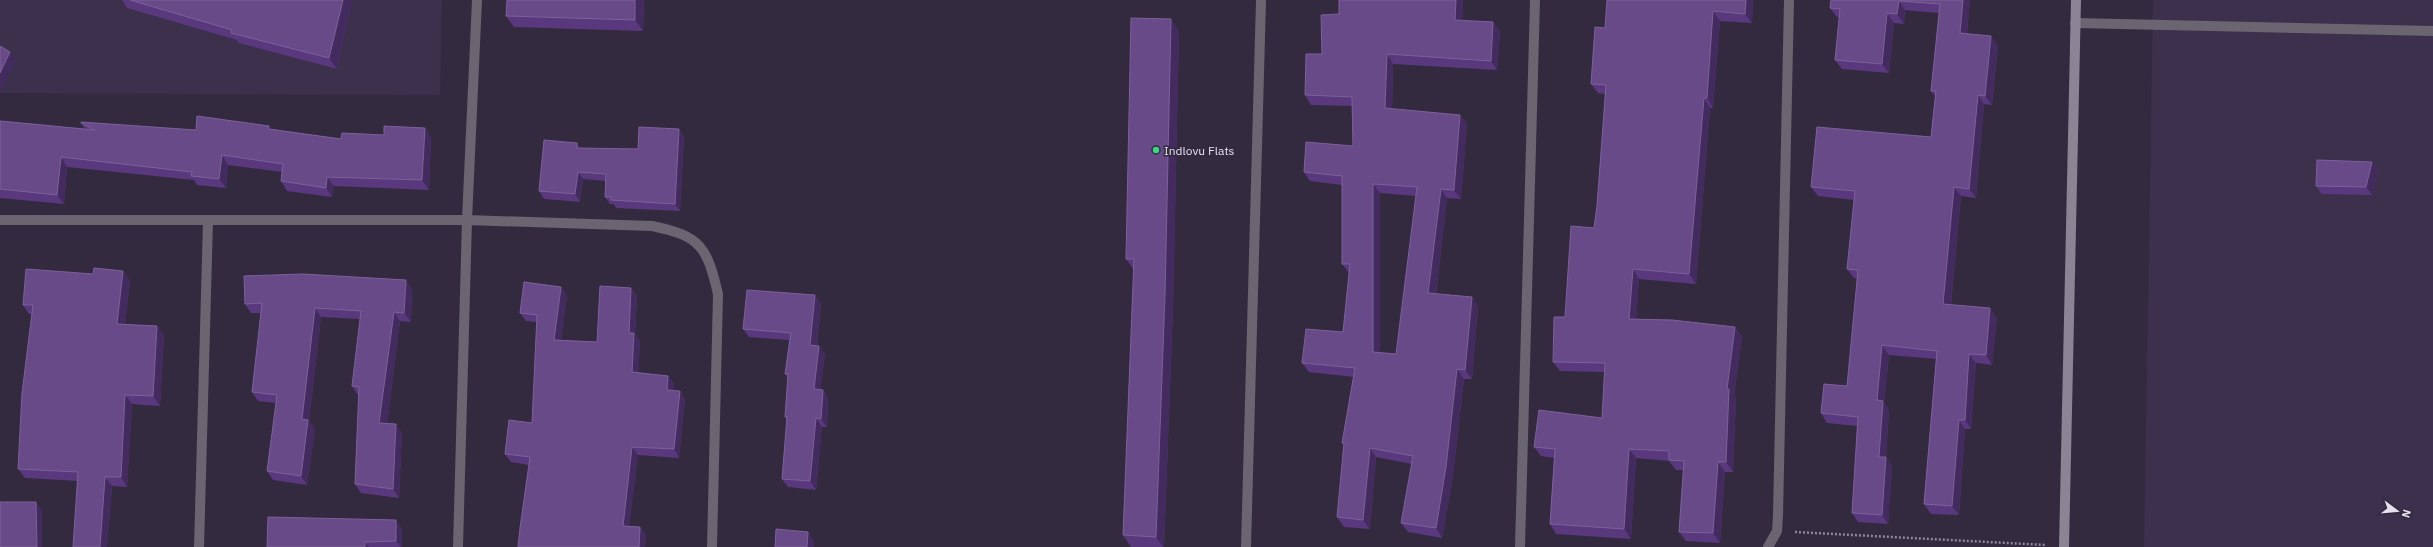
<svg xmlns="http://www.w3.org/2000/svg" width="2433" height="547" font-family="'IBM Plex Sans',sans-serif">
  <style>
    .built { fill: #3c304c }
    .lines { fill: none; stroke-linecap: round; stroke-linejoin: round }
    .path { stroke: #8e8699; stroke-width: 2.5; stroke-dasharray: 2 2; stroke-linecap: butt }
    .street { stroke: #6a6571; stroke-width: 10 }
    .secondary { stroke: #8b8495; stroke-width: 10 }
    .wall { fill: #5a387d; fill-rule: evenodd }
    .shaded-wall { fill: #442b5f }
    .building { fill: #684a89; stroke: #7c6199; fill-rule: evenodd }
    .poi-dot { fill: #38d880; stroke: #332a40; stroke-width: 1.5 }
    .labels { text-anchor: middle; dominant-baseline: central; stroke-width: 3; stroke-linejoin: round; paint-order: stroke }
    .poi-label { font-size: 12px; fill: #e5dfee; stroke: #332a40; text-anchor: start }
  </style>
  <rect width="100%" height="100%" fill="#332a40"/>
  <path class="built" d="M0 0H442L440 95 0 93Z
    M2153 0H2433V547H2144Z"/>
  <g class="lines">
    <path class="path" d="M1795 532 2046 545"/>
    <path class="street" d="M2075 23 2433 31
      M0 220H467L652 226C701 236 707 247 718 294L712 547
      M199 547 208 221
      M458 547 467 220 477 0
      M1246 547 1261 0
      M1520 547 1535 0
      M1768 547 1777 531 1778 515 1789 0"/>
    <path class="secondary" d="M2064 547 2076 0"/>
  </g>
  <path class="wall" d="M122 0H352L337 69 239 43 237 40 127 8Z
    M644 0 643 31 514 27 506 16Z
    M1339 0H1463L1462 21 1493 22 1500 32 1497 70 1393 64 1392 109 1460 115 1467 124 1461 199 1447 198 1436 294 1478 306 1472 379H1464L1453 476 1442 538 1408 532 1401 523 1412 464 1376 457 1370 529 1344 527 1337 517 1344 445 1342 443 1354 377 1309 372 1302 363 1343 332 1349 273 1342 264V185L1310 181 1304 172 1353 146 1352 106 1311 105 1305 95 1339 14ZM1380 193 1416 196 1396 354 1380 353Z
    M1607 0H1753L1752 23 1720 21 1713 108H1710L1696 284 1639 279 1636 319 1735 327 1742 337 1734 396 1736 398 1733 472H1725L1720 543 1686 541 1679 532 1684 470H1676L1669 461 1636 458 1631 539 1556 534 1550 524 1554 458 1541 456 1534 447 1602 418 1605 372 1560 371 1553 362 1565 317 1594 228 1597 206 1605 94 1598 93 1591 84 1605 28Z
    M1831 0H1970L1967 34 1998 45 1992 105 1984 104 1976 198 1961 196 1951 305 1997 318 1992 365 1976 363 1971 429H1965L1959 515 1931 514 1924 504 1936 359 1889 355 1884 403 1889 410 1886 457 1892 467 1888 524 1858 522 1852 513 1857 426 1827 423 1821 413 1847 386 1858 279 1854 278 1847 269 1854 200 1818 196 1811 187 1931 137 1935 96 1931 91 1939 13 1905 10 1904 24 1894 23 1889 73 1842 69 1835 60 1840 17H1837L1830 8Z
    M1179 31 1173 307 1164 547H1131L1123 535 1134 270 1126 259Z
    M0 121 85 129 81 123 196 130 272 129 341 139 431 137 429 190 334 186 332 197 287 191 281 181 282 172 228 165 226 188 197 185 194 180 67 167 64 204 0 198Z
    M679 129 684 137 680 211 616 208 614 204H610L605 197 606 181 583 179 580 202 544 199 539 191 577 143 580 148 638 149Z
    M2378 170 2372 195 2322 194 2316 186Z
    M123 271 130 281 125 324 164 335 160 406 132 404 127 487 112 486 107 547H73L78 481 25 478 18 469 32 314H29L23 305 93 274Z
    M631 288 637 296 635 334 640 341 638 373 668 376 674 384 673 390 685 399 679 458 638 455 629 526 640 527 646 535 645 547H518L529 465 511 462 505 454 532 423 537 322 526 321 520 313 567 295 561 340 597 342Z
    M412 289 411 322 400 321 387 424 402 433 399 498 361 493 355 484 359 395H358L352 386 360 319 321 317 309 421 315 429 307 485 273 480 267 471 276 403 258 401 252 392 261 313H251L245 304Z
    M821 303 817 346H819L825 355 820 390H823L828 398 827 427H822L816 490 788 487 782 479 787 420 785 417 788 377 785 374 789 340 749 337 743 329Z
    M402 529V547H267Z"/>
  <path class="shaded-wall" d="M343 0H352L337 69 329 58Z
    M635 0H644L643 31 635 20Z
    M1456 0H1463L1462 30 1455 20Z
    M1746 0H1753L1752 23 1745 14Z
    M1963 0H1970L1966 42 1960 33Z
    M1899 1 1905 10 1904 24 1897 14Z
    M1713 11 1720 21 1713 108 1707 98Z
    M1887 13 1894 23 1889 73 1882 64Z
    M1171 19 1179 31 1173 307 1164 547H1163L1156 537Z
    M1493 22 1500 32 1497 70 1491 61Z
    M1991 36 1998 45 1992 105 1985 96Z
    M10 52 16 60 1 90 0 88V73Z
    M1387 54 1393 64 1392 118 1385 108Z
    M1978 95 1984 104 1976 198 1969 189Z
    M1704 98 1710 108 1696 284 1689 274Z
    M1460 115 1467 124 1461 199 1454 190Z
    M425 128 431 137 429 190 422 180Z
    M679 129 684 137 680 211 675 204Z
    M577 143 583 151 577 148Z
    M222 155 228 165 226 188 219 179Z
    M61 157 67 167 64 204 57 195Z
    M2372 162 2378 170 2372 195 2366 187Z
    M578 172 583 179 580 202 575 194Z
    M327 177 334 186 332 197 326 188Z
    M1373 184 1380 193V362L1373 352Z
    M1954 187 1961 196 1950 313 1943 304Z
    M1441 189 1447 198 1435 302 1428 293Z
    M1633 269 1639 279 1636 329 1629 319Z
    M123 271 130 281 124 333 117 324Z
    M406 280 412 289 411 322 404 313Z
    M561 287 567 295 560 348 554 340Z
    M631 288 637 296 635 334 640 341 638 381 632 372 629 333Z
    M815 295 821 303 816 353 810 345Z
    M1472 297 1478 306 1472 379 1465 370Z
    M315 308 321 317 309 421 315 429 307 485 301 476 302 419Z
    M1990 308 1997 318 1992 365 1986 355Z
    M394 312 400 321 386 432 379 423Z
    M157 326 164 335 160 406 153 396Z
    M1735 327 1742 337 1734 396 1736 398 1733 472 1726 462 1727 389Z
    M1882 345 1889 355 1884 403 1889 410 1885 466 1879 457 1877 400Z
    M819 346 825 355 819 398 814 389Z
    M1969 354 1976 363 1971 429 1965 420Z
    M1457 369 1464 379 1453 476 1442 538 1436 528Z
    M668 376 674 384 673 398 667 390Z
    M823 390 828 398 827 427 821 419Z
    M680 391 685 399 679 458 674 449Z
    M125 395 132 404 127 487 121 477Z
    M816 418 822 427 816 490 810 481Z
    M1959 420 1965 429 1959 515 1952 506Z
    M396 424 402 433 399 498 393 489Z
    M632 447 638 455 628 534 623 526Z
    M1370 448 1376 457 1370 529 1363 520Z
    M1629 449 1636 458 1631 539 1624 529Z
    M1886 457 1892 467 1888 524 1882 515Z
    M1718 462 1725 472 1720 543 1713 533Z
    M105 477 112 486 107 547H100Z
    M36 502 42 510V547H37Z
    M396 520 402 529V547H401L396 541Z
    M640 527 646 535 645 547H639Z
    M808 532 814 540V547H807Z
    M365 542 369 547H365Z"/>
  <path class="building" d="M130 0H343L329 58 231 33 232 30Z
    M507 0H635V20L506 16Z
    M1339 0H1456L1455 20 1493 22 1491 61 1387 54 1385 108 1460 115 1454 190 1441 189 1428 293 1472 297 1465 370 1457 369 1446 467 1436 528 1401 523 1413 456 1370 448 1363 520 1337 517 1344 443H1342L1355 368 1302 363 1306 329 1343 332 1350 264H1342V176L1304 172 1306 142 1353 146 1352 97 1305 95 1306 54H1322L1321 15 1339 14ZM1373 184 1417 187 1396 354 1373 352Z
    M1607 0H1746L1745 14 1713 11 1707 98H1704L1689 274 1633 269 1629 319 1672 320 1735 327 1727 389H1729L1726 462H1718L1713 533 1679 532 1684 461 1669 460V451L1629 449 1624 529 1550 524 1555 449 1534 447 1539 410 1602 418 1605 363 1553 362 1554 317H1565L1571 226 1594 228 1597 206 1606 85 1591 84 1595 27 1605 28Z
    M1831 0H1963L1960 33 1991 36 1985 96 1978 95 1969 189 1954 187 1943 304 1990 308 1986 355 1969 354 1965 420H1959L1952 506 1924 504 1937 351 1882 345 1877 400 1883 401 1879 457H1886L1882 515 1852 513 1858 417 1821 413 1824 384 1847 386 1858 270 1847 269 1855 191 1811 187 1817 127 1931 137 1936 91H1931L1940 4 1899 1 1897 14 1887 13 1882 64 1835 60 1840 9 1830 8Z
    M1131 18 1171 19 1165 295 1156 537 1123 535 1134 259H1126Z
    M0 46 10 52 0 73Z
    M197 116 269 126V129L341 139 342 133 384 135V126L425 128 422 180 327 177 326 188 281 181 283 164 222 155 219 179 191 176 192 172 61 157 57 195 0 189V121L95 130 81 123V122L196 130Z
    M639 127 679 129 675 204 611 200V197H605L606 174 578 172 575 194 539 191 544 140 577 143V148L638 149Z
    M2317 160 2372 162 2366 187 2316 186Z
    M94 268 123 271 117 324 157 326 153 396 125 395 121 477H105L100 547H73L78 472 18 469 22 393 33 305H23L26 269 93 274Z
    M303 274 406 280 404 313 394 312 379 423 396 424 393 489 355 484 359 387 352 386 361 311 315 308 302 419 308 420 301 476 267 471 277 395 252 392 262 303 245 304 244 276Z
    M524 282 561 287 554 340 597 342 600 286 631 288 629 333H634L632 372 668 376 667 390 680 391 674 449 632 447 623 526 640 527 639 547H518L520 528 530 457 505 454 509 420 532 423 537 315 520 313Z
    M747 290 815 295 810 345 819 346 814 389 823 390 821 419 816 418 810 481 782 479 787 417H785L788 374H785L791 333 743 329Z
    M0 502H36L37 547H0Z
    M268 517 396 520V541L365 542V547H267Z
    M776 529 808 532 807 547H775Z"/>
  <circle class="poi-dot" cx="1156" cy="150" r="4"/>
  <g class="labels">
    <g class="poi-label">
      <text x="1164" y="150">Indlovu Flats</text>
    </g>
  </g>
  <g transform="translate(2397 511) rotate(106)" stroke="#332a40" stroke-width="3" paint-order="stroke">
  <path d="M0-3L7 15L0 10L-7 15Z" fill="#e5dfee"/>
  <text y="-6" font-size="11" font-weight="bold" text-anchor="middle" fill="#e5dfee">N</text>
  </g>
</svg>
